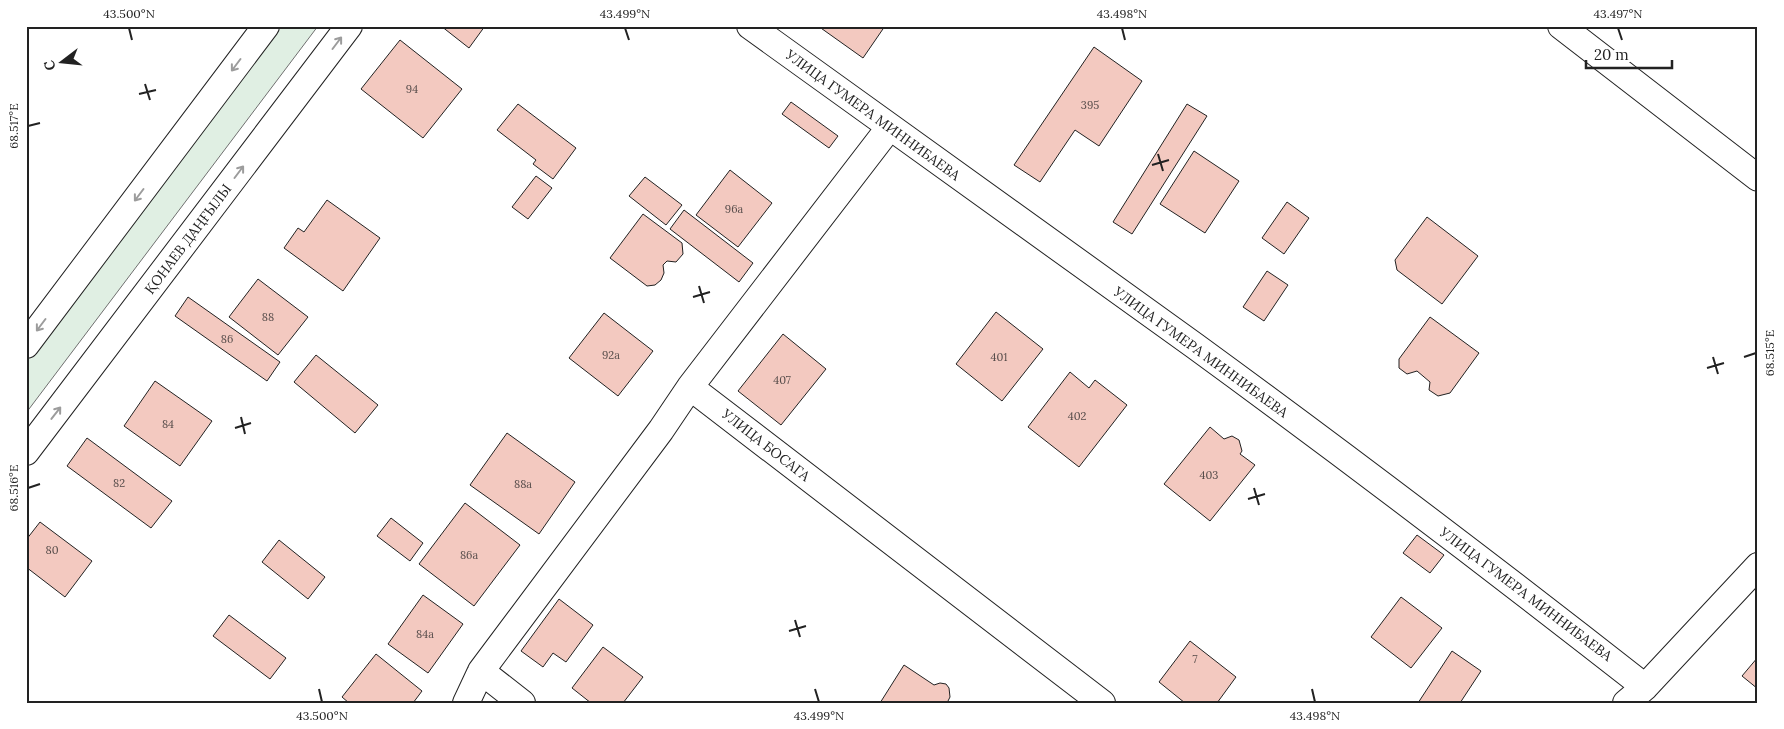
<svg xmlns="http://www.w3.org/2000/svg" width="1784" height="729" font-family="Lora,serif">
  <style>
    .green { fill: #e0efe3; stroke: #6f6f6f }
    .building { fill: #f3c9c0; stroke: #222 }
    .lines { fill: none; stroke-linecap: round; stroke-linejoin: round }
    .minor-casing { stroke: #222; stroke-width: 28 }
    .minor { stroke: #fff; stroke-width: 26 }
    .oneway { stroke: #9c9c9c }
    .ticks { fill: none; stroke: #222; stroke-width: 2 }
    .labels { text-anchor: middle; dominant-baseline: central; stroke-width: 4; stroke-linejoin: round; paint-order: stroke }
    .number-label { font-size: 11px; fill: #564c4a }
    .street-label { font-size: 14px; fill: #222; stroke: #fff }
    .neatline { fill: none; stroke: #222; stroke-width: 2 }
    .ticks-label { font-size: 12px; text-anchor: middle; fill: #222 }
  </style>
  <rect width="100%" height="100%" fill="#fff"/>
  <path class="green" d="M273 26H318L26 413V352Z"/>
  <path class="building" d="M441 26H485L469 48Z
    M818 26H885L863 58Z
    M400 40 462 89 423 138 361 89Z
    M1094 47 1142 81 1099 146 1075 130 1040 182 1014 165Z
    M791 102 838 136 829 148 782 114Z
    M518 104 576 148 553 179 533 164 536 160 497 130Z
    M1187 104 1207 116 1132 234 1113 222Z
    M1194 151 1239 181 1205 233 1160 204Z
    M730 170 772 203 738 247 696 215Z
    M536 176 552 188 528 219 512 207Z
    M645 177 682 205 666 225 629 196Z
    M327 200 380 238 343 291 284 248 298 228 304 232Z
    M1287 202 1309 218 1284 254 1262 238Z
    M684 210 753 263 739 282 670 229Z
    M643 214 682 243 683 254 676 262 667 261 663 265 664 273 661 280 655 285 647 286 610 258Z
    M1427 217 1478 256 1442 304 1397 270 1395 260Z
    M1267 271 1288 285 1264 321 1243 307Z
    M258 279 308 317 278 355 229 317Z
    M188 297 280 362 267 381 175 316Z
    M996 312 1043 349 1002 401 956 364Z
    M604 313 653 351 618 396 569 358Z
    M1430 317 1479 353 1450 393 1438 396 1429 390 1430 382 1417 371 1407 374 1399 368V359Z
    M783 334 826 369 781 425 738 391Z
    M316 355 378 405 355 433 294 382Z
    M1070 372 1089 388 1095 380 1127 405 1079 467 1028 427Z
    M155 381 212 421 180 466 124 426Z
    M1210 427 1224 439 1232 436 1239 440 1242 451 1240 454 1255 465 1210 521 1164 484Z
    M507 433 575 482 539 534 470 485Z
    M87 438 172 501 151 528 67 466Z
    M465 503 520 545 474 606 419 564Z
    M391 518 423 543 410 561 377 536Z
    M40 522 92 561 65 597 26 567V540Z
    M1417 535 1444 555 1430 573 1403 553Z
    M279 540 325 577 308 599 262 562Z
    M423 595 463 624 428 673 388 644Z
    M1401 597 1442 628 1411 668 1371 637Z
    M559 599 593 625 566 662 553 653 543 667 521 651Z
    M229 615 286 658 270 679 213 636Z
    M1190 641 1236 677 1217 703H1185L1159 682Z
    M603 647 643 677 623 703H591L572 688Z
    M1452 651 1481 671 1460 703H1418Z
    M376 654 422 691 413 703H349L342 697Z
    M1758 657V689L1742 676Z
    M904 665 934 685 940 683 946 684 949 688 950 697 947 703H880Z"/>
  <g class="lines">
    <g class="minor-casing">
      <path id="minor" d="M750 26C898 134 1048 239 1195 346 1347 457 1497 571 1645 687
        M1561 26 1758 178
        M26 345 266 26
        M690 387 1102 703
        M26 452 349 26
        M481 671 522 703
        M466 703 481 671 661 430 690 387 889 128
        M1626 703 1645 687 1758 566"/>
    </g>
    <use href="#minor" class="minor"/>
  </g>
  <defs><path id="oneway-shaft" d="M-6 0H5M1.5-3L5.5 0L1.5 3" fill="none" stroke-width="1.6" stroke-linecap="round" stroke-linejoin="round" transform="scale(1.25)"/></defs>
  <g class="oneway">
    <use href="#oneway-shaft" transform="translate(337 43) rotate(-53)"/>
    <use href="#oneway-shaft" transform="translate(236 65) rotate(127)"/>
    <use href="#oneway-shaft" transform="translate(239 172) rotate(-53)"/>
    <use href="#oneway-shaft" transform="translate(139 195) rotate(127)"/>
    <use href="#oneway-shaft" transform="translate(41 325) rotate(127)"/>
    <use href="#oneway-shaft" transform="translate(56 413) rotate(-52)"/>
  </g>
  <path class="ticks" d="M129 28 132 40M625 28 629 40M1122 28 1125 40M1618 28 1622 40M145 84 150 100M139 94 156 90M28 126 40 123M1158 154 1163 171M1152 165 1169 160M699 286 704 303M693 297 710 292M1713 357 1718 374M1744 357 1756 353M1707 368 1724 363M241 417 245 434M235 428 251 423M28 488 40 484M1254 488 1259 505M1248 499 1265 494M795 620 800 637M789 631 806 626M319 689 322 702M815 689 819 702M1312 689 1315 702"/>
  <g class="labels">
    <g class="number-label">
      <text x="412" y="89">94</text>
      <text x="1090" y="105">395</text>
      <text x="734" y="209">96а</text>
      <text x="268" y="317">88</text>
      <text x="227" y="339">86</text>
      <text x="611" y="355">92а</text>
      <text x="999" y="357">401</text>
      <text x="782" y="380">407</text>
      <text x="1077" y="416">402</text>
      <text x="168" y="424">84</text>
      <text x="1209" y="475">403</text>
      <text x="119" y="483">82</text>
      <text x="523" y="484">88а</text>
      <text x="52" y="550">80</text>
      <text x="469" y="555">86а</text>
      <text x="425" y="634">84а</text>
      <text x="1195" y="659">7</text>
    </g>
    <g class="street-label">
      <text transform="translate(873 115) rotate(36)">УЛИЦА ГУМЕРА МИННИБАЕВА</text>
      <text transform="translate(188 239) rotate(-53)">ҚОНАЕВ ДАҢҒЫЛЫ</text>
      <text transform="translate(1201 352) rotate(36)">УЛИЦА ГУМЕРА МИННИБАЕВА</text>
      <text transform="translate(766 445) rotate(38)">УЛИЦА БОСАГА</text>
      <text transform="translate(1526 594) rotate(37)">УЛИЦА ГУМЕРА МИННИБАЕВА</text>
    </g>
  </g>
  <rect width="1784" height="729" fill="none" stroke="#ffffff" stroke-width="55"/>
  <g transform="translate(62 62) rotate(254)" stroke="#ffffff" stroke-width="4" paint-order="stroke">
  <path d="M0-4L9 19L0 12L-9 19Z" fill="#222222"/>
  <text y="-8" font-size="14" font-weight="bold" text-anchor="middle" fill="#222222">С</text>
  </g>
  <path d="M1586 60v8h86v-8" fill="none" stroke="#222222" stroke-width="2.5"/>
  <text x="1594" y="60" font-size="15" fill="#222222" stroke="#ffffff" stroke-width="4" paint-order="stroke">20 m</text>
  <rect x="28" y="28" width="1728" height="674" class="neatline"/>
  <g class="ticks-label">
    <text x="129" y="18">43.500°N</text>
    <text x="625" y="18">43.499°N</text>
    <text x="1122" y="18">43.498°N</text>
    <text x="1618" y="18">43.497°N</text>
    <text transform="translate(14 126) rotate(-90)" y="4">68.517°E</text>
    <text transform="translate(1770 353) rotate(-90)" y="4">68.515°E</text>
    <text transform="translate(14 488) rotate(-90)" y="4">68.516°E</text>
    <text x="322" y="720">43.500°N</text>
    <text x="819" y="720">43.499°N</text>
    <text x="1315" y="720">43.498°N</text>
  </g>
</svg>
